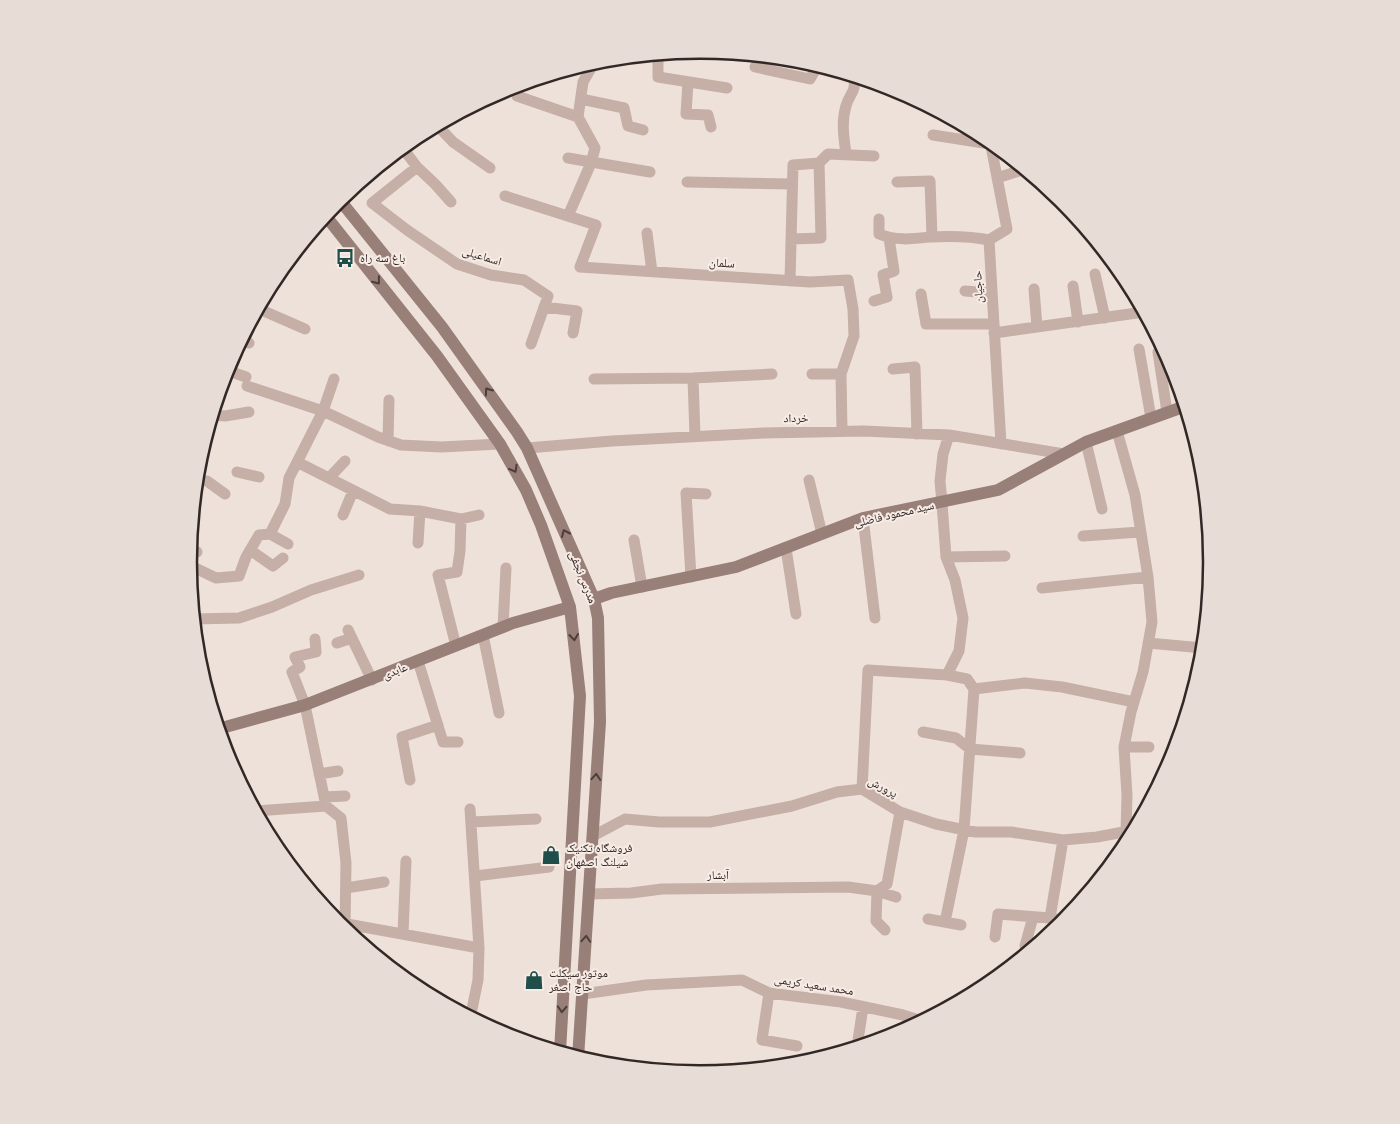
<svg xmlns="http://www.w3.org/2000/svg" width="1400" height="1124" font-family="Roboto,'Noto Naskh Arabic',sans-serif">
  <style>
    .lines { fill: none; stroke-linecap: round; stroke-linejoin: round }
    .street { stroke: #c5afa7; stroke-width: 11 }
    .secondary { stroke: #987f78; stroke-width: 12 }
    .oneway { stroke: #4c3e3a }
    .labels { text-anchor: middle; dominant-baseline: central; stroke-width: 4; stroke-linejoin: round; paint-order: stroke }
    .street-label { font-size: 12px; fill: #322826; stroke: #f7ece5 }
    .poi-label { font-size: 12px; fill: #322826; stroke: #f7ece5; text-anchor: start }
    .rim { fill: none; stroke: #322826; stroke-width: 2.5 }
  </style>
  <rect width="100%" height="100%" fill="#eee1d9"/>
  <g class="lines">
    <path class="street" d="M658 54V77L727 88
      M755 67 810 79 818 65
      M688 82 686 114 708 115 711 127
      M521 84 517 96 578 117
      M581 99 624 108 628 126 643 130
      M437 125 453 142 490 168
      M933 135 990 144
      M990 141 1007 229 989 240 1001 444
      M402 147 417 167 435 184 451 202
      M846 154C844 138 841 122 846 106 850 91 856 95 854 76
      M568 158 650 172
      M417 167 372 203 407 230 457 264 491 275 524 280 548 296 531 344
      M997 178 1025 169
      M687 182 792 184
      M897 182 930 181 932 237
      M505 196 596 225 580 267 810 282 848 280 853 309 854 336 841 374 842 431
      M568 216 591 163 595 148 578 117 583 82 595 61
      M879 219V234C896 241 912 239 930 237 949 236 970 236 989 240
      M647 233 652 272
      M791 239 821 238 819 163
      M1095 274 1105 318
      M790 281 793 165 819 163 828 154 874 156
      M1073 286 1078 322
      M1034 289 1037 327
      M965 291 992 293
      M921 294 926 324H994
      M874 301 887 297 883 275 894 271 889 238
      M544 307 577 311 573 333
      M266 312 305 329
      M994 333 1144 312
      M242 339 249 343
      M1139 349 1151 418
      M1158 352 1167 412
      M893 369 915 367 917 434
      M226 370 246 377
      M812 374H841
      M693 378 695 436
      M594 379 693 378 772 374
      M247 386 323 411 378 437 401 445 441 447 500 444
      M212 415 225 416 249 412
      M1117 431 1135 495 1148 577 1152 622 1143 672 1131 712 1124 747 1127 795 1126 832
      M388 441 389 400
      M1086 442 1102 509
      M527 448 612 441 764 433 864 431 949 435 1064 454
      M297 462 390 509 420 511 461 519 479 515
      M237 472 259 477
      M329 478 345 461
      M809 480 822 534
      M207 481 225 494
      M343 515 353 491
      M863 518 875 618
      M270 534 288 544
      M1083 536 1140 532
      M634 540 642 587
      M418 543 420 511
      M786 548 796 614
      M189 549 197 552
      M250 550 273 566 283 558
      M946 557 1005 556
      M193 567 216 578 239 576 246 557 259 535 270 534 285 504 289 478 323 411 334 379
      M691 577 686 493 706 494
      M1042 588 1148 577
      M194 619 239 618 272 607 311 590 359 575
      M503 627 506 568
      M348 630 372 680
      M483 635 499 713
      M315 639 316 652 295 657 300 667 292 672 305 705 326 806
      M337 643 352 638
      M1148 643 1203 648
      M456 646 438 575 457 572 460 551 461 519
      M418 661 443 742H458
      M1195 672 1199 673
      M947 675 959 651 963 618 955 580 946 557 942 503 940 481 943 454 949 435
      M219 729 223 744
      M923 732 956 738 970 749 1020 753
      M1124 747H1149
      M319 774 338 771
      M410 780 402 737 438 725
      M862 789 868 670 947 675 967 679 974 689 1025 683 1062 687 1134 702
      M324 797 345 796
      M326 806 341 818 346 863 345 928
      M255 811 326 806
      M471 822 536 819
      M593 836 625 819 659 822H710L792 806 837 792 862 789 900 812 936 824 975 832H1011L1063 840 1097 837 1134 830
      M475 876 549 867
      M346 888 384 882
      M589 894 631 893 662 889 848 887 877 891 896 897
      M1050 918 1065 921
      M928 919 961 925
      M336 922 479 948
      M945 922 964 830 974 689
      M885 930 876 921 877 891 887 884 900 812
      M403 933 406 861
      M995 937 998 914 1050 918 1063 840
      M1025 946 1033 917
      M769 993 762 1040 797 1046
      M583 994 646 985 742 980 769 993 841 1002 903 1015 922 1021
      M466 1015 472 1009 478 980 479 948 470 809
      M857 1047 863 1007"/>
    <path class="secondary" d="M339 199 442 327 517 432 527 448 594 599 598 618 600 722 578 1058
      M325 215 437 356 500 444 526 490 541 525 570 607 580 696 560 1052
      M594 599 611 593 736 567 863 518 998 490 1086 442 1180 408 1186 407
      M218 729 305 705 513 623 570 607"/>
  </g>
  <defs><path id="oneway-chevron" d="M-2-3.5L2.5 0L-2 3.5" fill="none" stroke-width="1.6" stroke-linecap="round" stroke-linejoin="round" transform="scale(1.25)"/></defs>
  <g class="oneway">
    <use href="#oneway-chevron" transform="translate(377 281) rotate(52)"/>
    <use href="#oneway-chevron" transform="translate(488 391) rotate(-125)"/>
    <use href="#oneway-chevron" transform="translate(514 469) rotate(61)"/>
    <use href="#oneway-chevron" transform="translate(565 533) rotate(-114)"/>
    <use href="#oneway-chevron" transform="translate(574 637) rotate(84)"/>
    <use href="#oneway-chevron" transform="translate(596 777) rotate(-86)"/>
    <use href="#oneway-chevron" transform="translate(586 939) rotate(-86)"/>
    <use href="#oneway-chevron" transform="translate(562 1009) rotate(93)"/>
  </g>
  <defs>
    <g id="bus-bare" transform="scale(1.5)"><path d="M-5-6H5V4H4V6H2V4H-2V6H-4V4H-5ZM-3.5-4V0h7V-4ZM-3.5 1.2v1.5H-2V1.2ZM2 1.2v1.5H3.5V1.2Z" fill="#204f4b" stroke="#f7ece5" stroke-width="2.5" paint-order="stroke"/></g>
    <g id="shop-bare" transform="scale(1.5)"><path d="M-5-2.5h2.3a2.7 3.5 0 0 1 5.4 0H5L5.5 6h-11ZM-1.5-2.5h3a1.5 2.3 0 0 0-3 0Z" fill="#204f4b" stroke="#f7ece5" stroke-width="2.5" paint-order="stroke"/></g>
  </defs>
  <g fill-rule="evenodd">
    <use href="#bus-bare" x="345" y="258"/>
    <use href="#shop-bare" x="551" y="855"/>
    <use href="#shop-bare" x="534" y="980"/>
  </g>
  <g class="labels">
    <g class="street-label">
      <text transform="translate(482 256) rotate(17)">اسماعیلی</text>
      <text transform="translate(722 263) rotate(3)">سلمان</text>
      <text transform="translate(978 287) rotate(-93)">حاجیان</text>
      <text transform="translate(796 418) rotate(-1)">خرداد</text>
      <text transform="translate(894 514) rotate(-13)">سید محمود فاضلی</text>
      <text transform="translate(583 577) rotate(68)">مدرس نجفی</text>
      <text transform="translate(395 671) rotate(-22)">عابدی</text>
      <text transform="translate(883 787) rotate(28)">پرورش</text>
      <text x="718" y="875">آبشار</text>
      <text transform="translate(814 985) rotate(9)">محمد سعید کریمی</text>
    </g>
    <g class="poi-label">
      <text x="360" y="258">باغ سه راه</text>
      <text x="566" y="848">فروشگاه تکنیک<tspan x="566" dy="14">شیلنگ اصفهان</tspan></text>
      <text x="549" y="973">موتور سیکلت<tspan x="549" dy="14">حاج اصغر</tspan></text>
    </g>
  </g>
  <path d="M0 0H1400V1124H0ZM197 562a503 503 0 1 1 1006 0a503 503 0 1 1-1006 0Z" fill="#e7dcd6" fill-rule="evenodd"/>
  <path class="rim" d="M197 562a503 503 0 1 1 1006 0a503 503 0 1 1-1006 0Z"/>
</svg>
